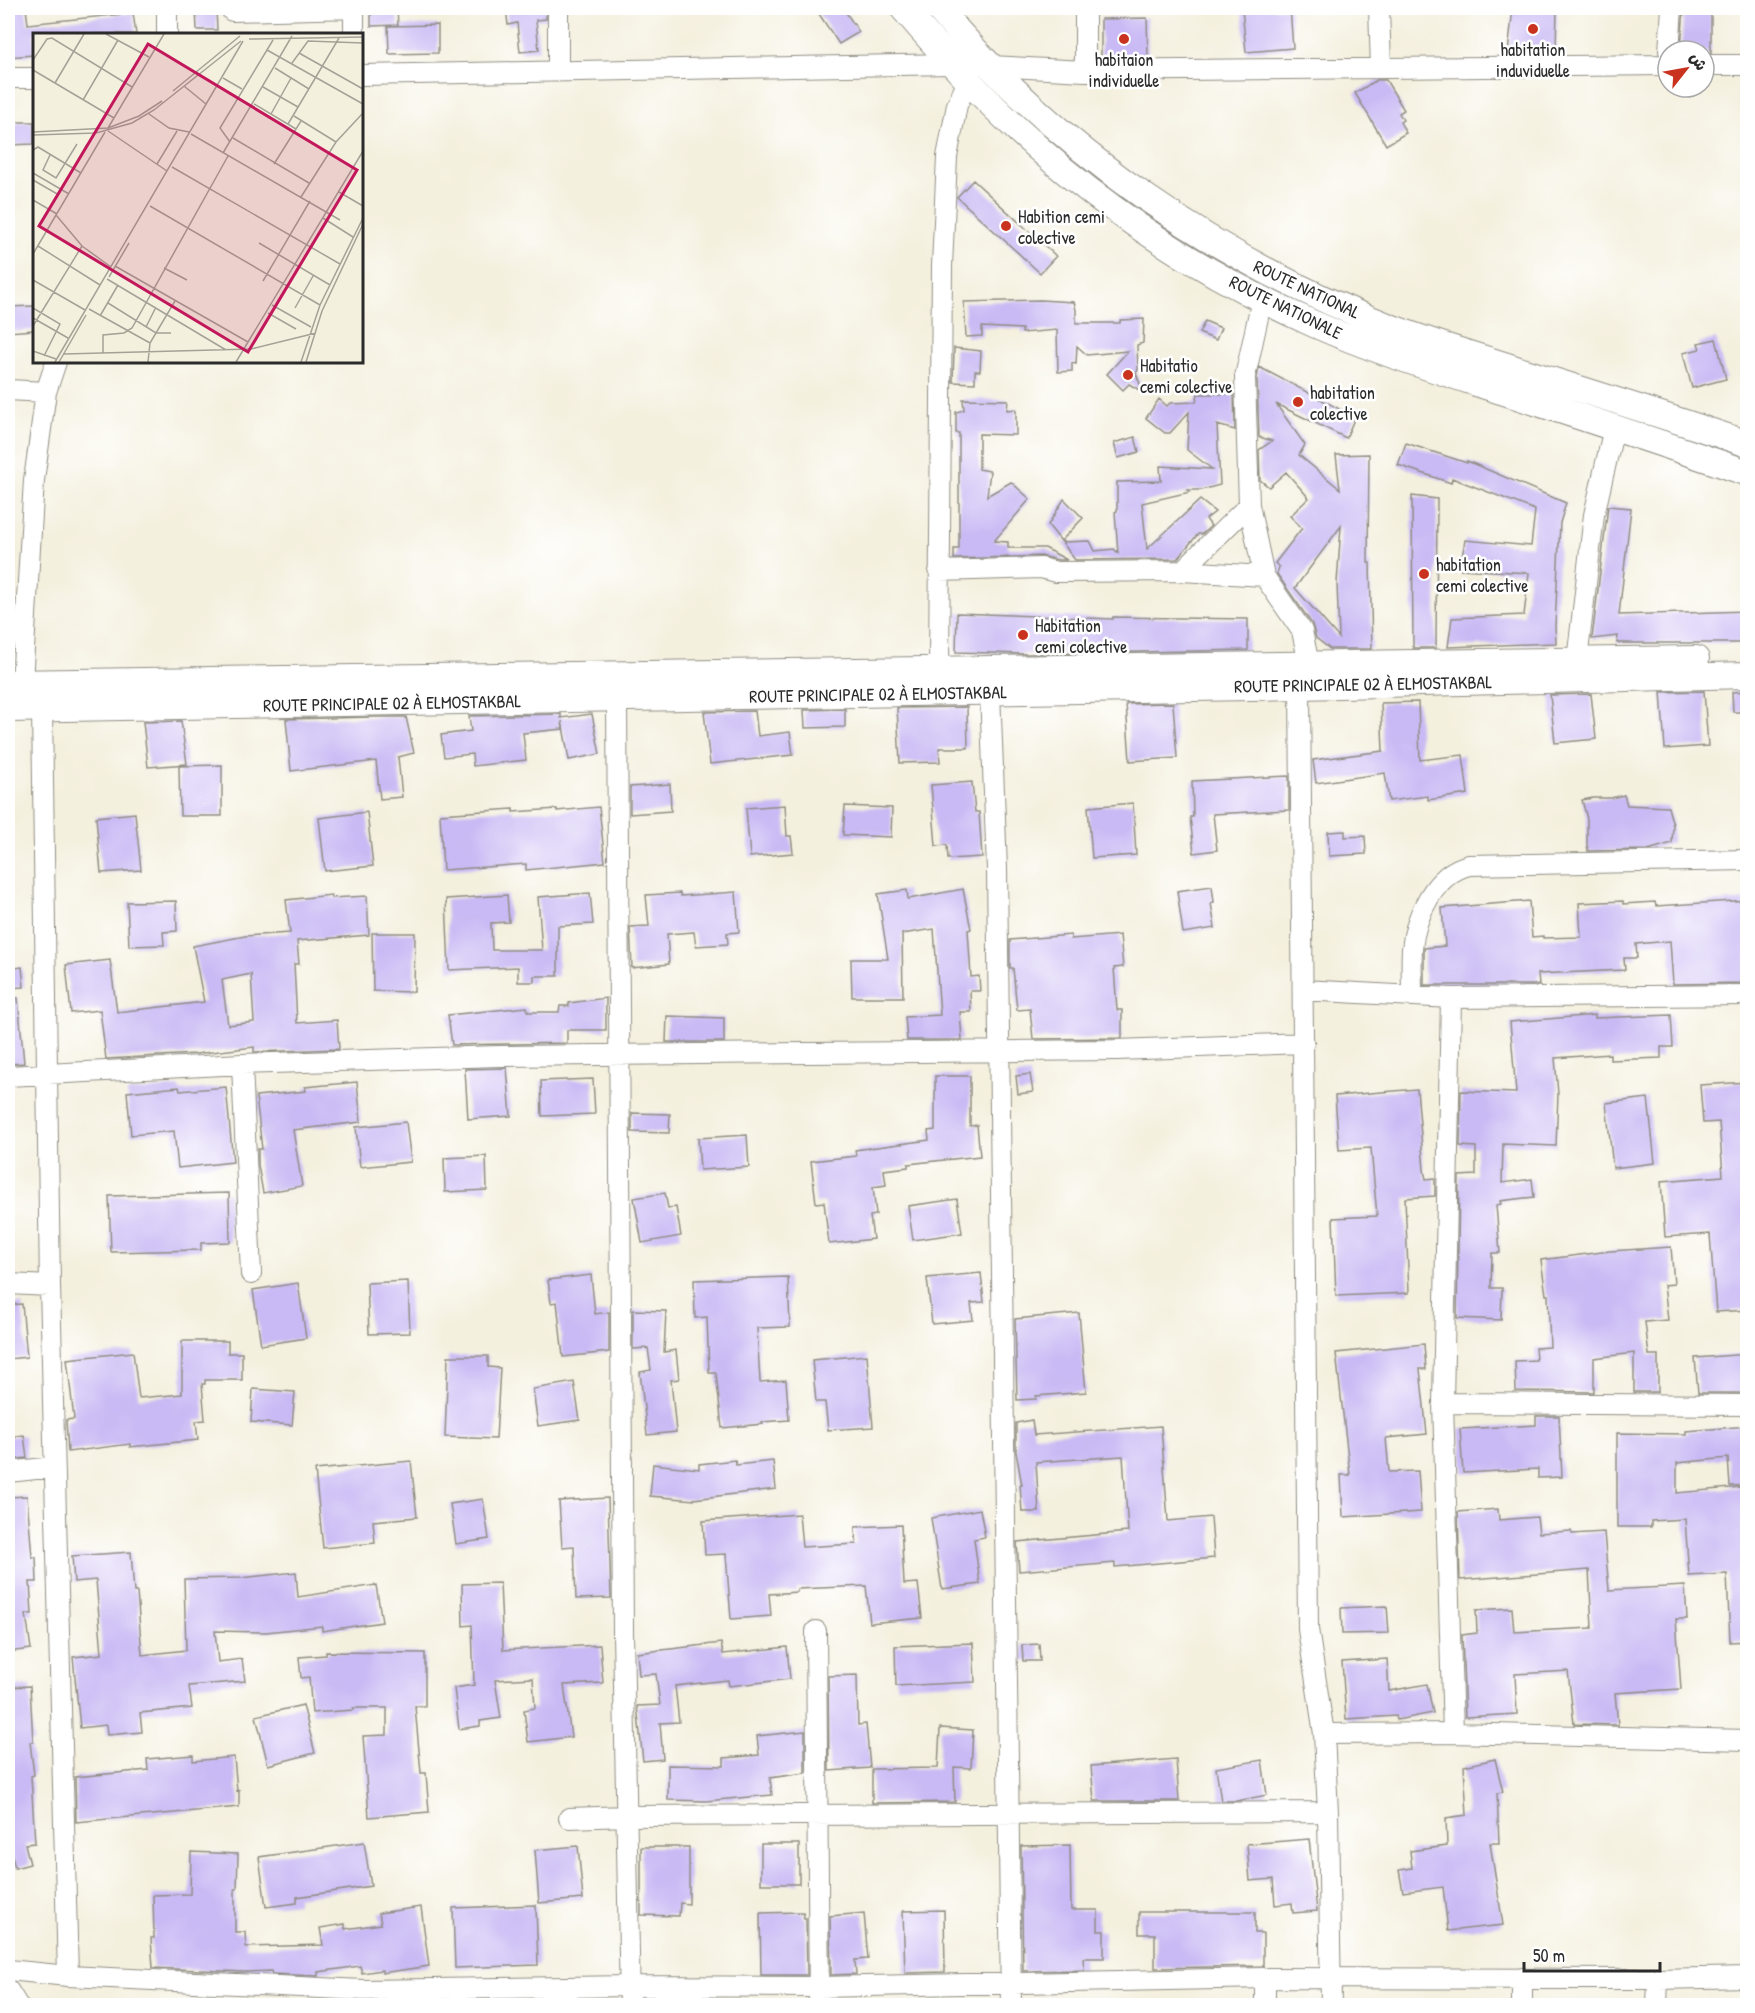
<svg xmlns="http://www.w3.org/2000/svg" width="1755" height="2013" font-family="'Patrick Hand','Playpen Sans Arabic',sans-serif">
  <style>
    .building { fill: #c9b9f4; fill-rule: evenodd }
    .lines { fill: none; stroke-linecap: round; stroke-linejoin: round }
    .minor-casing { stroke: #908e84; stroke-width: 22 }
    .major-casing { stroke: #908e84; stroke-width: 28 }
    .minor { stroke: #fff; stroke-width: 20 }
    .major { stroke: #fff; stroke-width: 26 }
    .poi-dot { fill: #c8321e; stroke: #fff; stroke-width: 2 }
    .labels { text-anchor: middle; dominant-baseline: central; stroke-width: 5; stroke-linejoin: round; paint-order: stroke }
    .poi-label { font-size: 18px; fill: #2b2b2b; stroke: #fff; text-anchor: start }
    .street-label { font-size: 18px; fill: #2b2b2b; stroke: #fff }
    .inset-road { fill: none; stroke: #a4a196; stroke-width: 1.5 }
    .view { fill: #c2185b; fill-opacity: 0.15; stroke: #c2185b; stroke-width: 3 }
    .inset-edge { fill: none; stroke: #2b2b2b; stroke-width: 3 }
  </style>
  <rect width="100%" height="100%" fill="#fff"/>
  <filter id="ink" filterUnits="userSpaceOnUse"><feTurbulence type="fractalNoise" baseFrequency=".0167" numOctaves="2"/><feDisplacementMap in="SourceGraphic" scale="12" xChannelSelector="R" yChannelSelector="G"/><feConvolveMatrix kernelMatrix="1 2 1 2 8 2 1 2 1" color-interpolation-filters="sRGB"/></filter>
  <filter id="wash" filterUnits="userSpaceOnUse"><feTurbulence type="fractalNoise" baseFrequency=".008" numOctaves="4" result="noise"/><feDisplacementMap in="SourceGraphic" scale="24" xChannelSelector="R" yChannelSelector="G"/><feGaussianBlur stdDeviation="1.35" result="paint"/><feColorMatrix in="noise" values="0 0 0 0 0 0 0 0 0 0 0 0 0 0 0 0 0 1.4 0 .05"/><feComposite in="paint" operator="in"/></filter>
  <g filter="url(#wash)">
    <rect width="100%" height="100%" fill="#f4f0de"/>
    <g id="blocks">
      <path class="building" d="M8 8H26L28 24 133 13 136 34H34V55L8 57Z
        M196 8H216L217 30H197Z
        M371 8H397L398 25 371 26Z
        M506 8H546V19L536 20 539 50 520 52 517 23 508 25Z
        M815 8H843L859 32 839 44Z
        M1242 8H1290L1293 48 1246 52Z
        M1513 8H1557L1556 51 1508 53Z
        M1684 8H1711V53L1681 48Z
        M1147 18 1148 58 1101 59V19Z
        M438 25V53L389 54 388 26Z
        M1377 80H1386L1404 110 1399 113 1403 120 1400 122 1406 133 1386 145 1355 93Z
        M8 122H34V144L8 145Z
        M973 180 1056 256 1040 273 957 197Z
        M1040 300 1074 302 1076 310V323H1120V320L1144 319 1143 343 1137 345 1138 370 1136 373 1143 392 1129 384 1123 390 1107 374 1128 351 1087 355 1077 346 1076 364 1072 363V371L1058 372 1057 330 1022 333V329L982 327V336L966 337 964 302Z
        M34 306V330L8 332V307Z
        M1205 321 1221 328 1216 340 1199 333Z
        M1716 339 1726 379 1692 388 1683 353 1700 349 1698 343Z
        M954 348 981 351 980 371H975V383L953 382Z
        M1259 367 1355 417 1346 438 1276 404 1305 445 1299 455 1340 489 1336 455 1369 454 1368 563H1370L1372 649H1330L1316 638 1312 624 1277 574 1279 567 1275 563 1302 528 1290 516 1309 498 1286 472 1269 487 1260 480 1259 450 1272 441 1259 437 1257 378ZM1341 526 1337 583 1339 638 1295 588Z
        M1198 394H1234L1235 430 1217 425 1220 485 1201 490H1187L1190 492 1142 503 1147 549 1200 500 1215 512 1206 519 1211 526 1202 534H1198L1177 559 1075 560 1062 542 1090 541 1095 551 1114 549 1118 553 1115 512 1117 511V482L1161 481 1160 466 1212 469 1187 450 1189 412 1170 433H1165L1146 418 1159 399 1167 406 1170 403 1196 402Z
        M963 399 1008 400 1007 410 1016 409V435L979 434V469L990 471 987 496 1011 482 1030 499 994 541 1008 542V548H1045L1067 560H1058L1041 556 954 559V549H959V433H956V412L964 410Z
        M1135 437 1139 452 1118 458 1114 443Z
        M1406 443 1467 463V461L1566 503 1560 523 1555 626 1556 643 1448 647 1452 618 1524 615 1529 573 1460 569 1465 540 1531 546 1535 510 1452 478 1451 483 1398 465Z
        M1412 496 1437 499 1436 648H1413Z
        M1064 499 1083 518 1061 541 1048 525Z
        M1608 506 1631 508 1619 615 1748 611V643H1617L1618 636 1592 639Z
        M957 613 1113 619V617L1248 619V650L1027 654 956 652Z
        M1704 691 1708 746 1665 749 1661 692Z
        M1748 691V712H1733L1732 692Z
        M1591 694 1596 739 1555 743 1550 695Z
        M1418 702 1420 760 1463 755 1468 794 1428 800V796L1389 801 1385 773 1316 783 1313 760 1383 751 1381 703Z
        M1173 703 1177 758 1130 761 1126 704Z
        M967 707 968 748H939L940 762 900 763 897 708Z
        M845 709V727L805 728 804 710Z
        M755 711 758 736 790 732 793 755 710 764 704 712Z
        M561 714V718L592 714 600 754 569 760 562 721 563 729 523 733 526 760 473 766 472 754 444 757 441 735 471 731 469 716Z
        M374 717H406L414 753 398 757 402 797 380 799 376 761 291 771 286 719Z
        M181 721 187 764 148 767 143 722Z
        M222 765V816H180L179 766Z
        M1289 776V810L1213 814 1217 850 1194 853 1190 817H1193L1192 781Z
        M972 782 975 812H979L982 857 948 859 947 845 936 846 931 785Z
        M670 784 671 811 630 814V787Z
        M1624 795 1627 805 1668 807 1673 825 1672 843 1648 850 1588 851 1587 844V819L1582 800 1593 798H1611Z
        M1133 803 1136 855 1092 858 1088 807Z
        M785 805 787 836H791L793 853 750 857 746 808Z
        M845 806 892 808 891 837 843 835Z
        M599 807 605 862 526 870V864L443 870 440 814 513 809V812L557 809V811Z
        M367 812 373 866 325 871 319 818Z
        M135 813 141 870 101 873 96 817Z
        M1345 831V837L1365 836 1366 854 1329 856 1328 832Z
        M1212 886 1214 902 1211 903 1215 928 1183 933 1177 891Z
        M963 889 971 929 968 930 971 977 979 976 980 991H970L971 1012H960L962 1040H907L905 1017 940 1015 934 929 902 934 903 997H852L851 959H888L878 894 907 890 908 899Z
        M736 892 739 932 727 933 728 944 696 946 694 932 667 934 669 964 632 968 630 927 649 926 646 895 680 893 681 896Z
        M590 893 593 924 558 926V976H534V982H518V967L449 970 446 899 507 895 509 922 491 923 492 950H542L538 897Z
        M331 895V898L367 896 369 935 297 941 299 964H294L297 1023 337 1020 339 1049 254 1052V1047L195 1054 106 1059 100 1010 71 1013 66 965 110 960 117 1012 204 1002 193 946 245 936 290 933 286 900ZM251 974 254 1022 228 1025 222 980Z
        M1748 900V983L1673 984 1670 941 1636 944 1637 958H1624L1625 970 1538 974 1539 985H1424V948L1445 946 1442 908 1529 901 1532 937 1543 936V938L1581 937 1579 903 1623 901V904L1655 902 1656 906Z
        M176 901 177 931 163 932 164 945 129 946 127 902Z
        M372 933H415L414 992 373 991Z
        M1071 935V939L1120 935 1123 967 1114 968 1117 1010H1122V1038L1033 1039 1030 1009 1017 1010 1013 968H1010V940Z
        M22 967 24 987 8 988V969Z
        M8 998H18L24 1063 8 1064Z
        M606 998V1030H567V1043L452 1045 448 1015 527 1007 528 1012H559L560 1006H569V1003Z
        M1595 1015V1018L1671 1015 1673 1047H1661V1058L1610 1060V1054L1555 1058 1558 1094 1556 1146 1503 1144 1502 1183 1532 1179 1534 1197 1500 1201 1501 1204 1496 1205 1500 1253H1492L1491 1288H1502L1501 1320 1457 1318 1459 1176 1476 1175V1147L1460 1146 1461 1091 1516 1093 1510 1022Z
        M667 1016 724 1018V1042H666Z
        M507 1068 511 1116 468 1119 465 1069Z
        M1030 1074 1033 1092 1018 1094 1016 1076Z
        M935 1076H970V1126L977 1125 980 1156 908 1164V1167L884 1170 886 1185 873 1187 876 1215 870 1216 873 1239 829 1244 824 1202 816 1203 811 1161 856 1156 855 1150 929 1140 928 1131 935 1130Z
        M593 1079 595 1114 542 1116 541 1081Z
        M357 1082 361 1122 293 1130 302 1186 263 1193 258 1165V1149H262L256 1096 306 1091 305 1087Z
        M1748 1082V1310L1716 1312 1710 1234 1665 1237 1661 1181 1723 1176 1719 1122 1703 1123 1700 1085Z
        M179 1087 180 1091 226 1087 233 1162 178 1168 174 1131 131 1135 127 1092Z
        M1417 1089 1424 1170 1426 1179 1435 1178V1196L1405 1198 1409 1293 1336 1296 1333 1218 1377 1216 1371 1148 1339 1150 1335 1096Z
        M1648 1098 1655 1163 1613 1168 1606 1103Z
        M632 1113 670 1114 669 1133 632 1132Z
        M406 1122 411 1162 360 1167 356 1127Z
        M747 1135 749 1167 700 1170 698 1138Z
        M486 1156 487 1190 445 1192 444 1158Z
        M229 1193 230 1242 201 1243V1250L111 1252 109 1196Z
        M665 1193 668 1208 676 1207 681 1236 642 1243 634 1198Z
        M957 1199 962 1233 913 1240 908 1206Z
        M1671 1247 1674 1284 1664 1285 1668 1320 1645 1322 1649 1355H1658V1392H1634V1353L1594 1358V1392L1516 1391 1515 1361 1536 1360 1535 1348 1550 1347 1548 1295H1546L1541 1260 1610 1251Z
        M981 1273 984 1302 971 1303 973 1320 932 1324 927 1278Z
        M591 1275 595 1314 609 1312V1352L563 1357 557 1302 551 1303 548 1280Z
        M788 1277 790 1327 757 1328 760 1382 786 1380 789 1420 762 1422 763 1424 722 1428 716 1373H709L707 1317 695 1318 694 1280Z
        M408 1281 410 1333 369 1334 367 1283Z
        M298 1283 306 1338 261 1345 253 1290Z
        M22 1304 27 1357 8 1359V1305Z
        M633 1310 666 1311 664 1352 676 1350 679 1379 671 1380 676 1432 647 1435 640 1372 651 1370 648 1348 633 1349Z
        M1079 1313 1086 1392 1036 1396V1399L1017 1400 1015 1319Z
        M182 1341H228V1353H242V1380H205V1384H202L205 1420 196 1421 198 1440 130 1447V1444L68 1452 66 1420 74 1419 67 1359 133 1352 139 1398 182 1394Z
        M1424 1344 1426 1369H1420L1427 1434 1386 1438 1389 1472 1418 1471 1421 1512 1343 1517 1341 1475H1350L1336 1353Z
        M1748 1354V1393H1698L1695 1358Z
        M867 1355 873 1427 828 1430 825 1402H816L812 1360Z
        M448 1356H488V1367L500 1368 496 1439 445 1437Z
        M574 1382 580 1420 538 1426 533 1389Z
        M253 1389 295 1392 292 1425 251 1422Z
        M1536 1416H1559L1562 1477 1538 1478V1469L1463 1473 1460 1429 1536 1425Z
        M1032 1420 1034 1435 1161 1426 1168 1521 1211 1517 1214 1558 1115 1567V1563L1019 1571 1017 1542 1128 1532 1123 1456 1036 1462 1039 1512H1022L1020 1485H1022L1016 1452V1423Z
        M1748 1426V1485L1730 1486 1728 1458 1677 1463V1493L1741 1487 1745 1530H1748V1641L1730 1642 1727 1574 1689 1576 1685 1519 1651 1521V1527H1617V1433L1686 1434V1431Z
        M24 1435 27 1458 8 1460V1437Z
        M735 1460 736 1465 773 1461 776 1489 694 1499V1500L650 1496 653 1464 699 1469V1464Z
        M411 1461 417 1517 373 1521 375 1543 323 1548 315 1470Z
        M27 1496 32 1557H36L37 1582H30L32 1614H26L31 1649 8 1652V1497Z
        M608 1498 611 1598 576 1599 574 1546 562 1547 559 1501Z
        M483 1499 489 1539 456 1544 450 1504Z
        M980 1509 985 1537 974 1539 980 1584 942 1589 931 1518Z
        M1498 1509 1499 1520 1537 1517 1539 1533 1571 1531 1572 1534 1604 1532 1609 1590 1685 1586 1687 1619H1676L1681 1689 1615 1693 1618 1725 1574 1724 1568 1671 1515 1674 1517 1714 1465 1717 1462 1635 1477 1633 1476 1610 1512 1608 1514 1632 1592 1628 1589 1570 1460 1580 1458 1512Z
        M799 1514 802 1547 856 1544 855 1527 901 1525 904 1584 918 1583 922 1618 870 1623 866 1586 797 1589V1592L769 1594 771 1616 731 1619 726 1554 705 1555 703 1521Z
        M131 1552 134 1592H137L142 1655 186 1650 184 1579 241 1578 296 1572 298 1597 376 1585 382 1622 322 1631V1626L266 1632 215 1631 218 1662 242 1659 245 1681 189 1686 192 1708 140 1713 142 1732 107 1735 106 1725 80 1728 73 1657 102 1654 96 1580 74 1582 72 1556Z
        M500 1583 503 1650 600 1645 603 1683 564 1685 571 1737 528 1742 524 1710 535 1708 533 1678 495 1680 501 1718 480 1721V1726L459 1729 454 1688 474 1685 472 1625 463 1626 462 1584Z
        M1387 1606 1389 1633 1342 1634 1341 1608Z
        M721 1643 723 1654 787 1647 790 1679 729 1686 728 1680 675 1686 679 1722 660 1723 663 1759 643 1761 637 1706 660 1705 656 1674 639 1675 637 1653Z
        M973 1643 975 1682 896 1686 895 1646Z
        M1039 1644 1040 1661H1023L1022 1645Z
        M326 1652 425 1653V1706H415L421 1773H426L429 1812 369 1817 363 1736 387 1735V1708H353L354 1710 312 1713 309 1677 301 1678 299 1657 326 1655Z
        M1387 1659 1389 1691 1427 1684 1433 1713 1397 1720 1396 1716 1346 1719 1342 1662Z
        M857 1675 858 1725 866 1724 870 1768 829 1771 828 1676Z
        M30 1686 33 1742H30L34 1775 31 1776 35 1843 25 1844 30 1864 15 1868 8 1840V1687Z
        M303 1705 315 1753 268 1765 256 1716Z
        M940 1728 973 1730 971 1768 954 1767 955 1802 872 1803V1769L938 1768Z
        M805 1731V1773L770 1778 772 1795 706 1801 668 1800V1765L724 1766V1758L759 1755 757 1736Z
        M193 1755V1761L234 1757 237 1791 239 1790V1807L76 1822 75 1777 148 1770 147 1759Z
        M1176 1759 1179 1801H1094L1091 1766Z
        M1495 1759 1503 1792 1497 1793 1499 1843H1490L1503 1925 1448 1931 1443 1887 1403 1892 1399 1870 1412 1868 1410 1851 1447 1846 1446 1818 1467 1815 1464 1766Z
        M1262 1760 1267 1795 1237 1801H1221L1216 1768Z
        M1309 1839 1317 1911 1293 1913 1292 1903 1275 1905 1273 1879 1250 1881 1247 1844Z
        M364 1842 371 1886 297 1897V1903L266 1907 259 1857Z
        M761 1844H799V1884H761Z
        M1070 1845 1071 1910H1098V1931H1104V1958H1083L1084 1970 1023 1971 1021 1846Z
        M578 1846 583 1899 539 1903 535 1850Z
        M641 1847H689V1904L680 1903 679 1916 641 1915Z
        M191 1852 238 1854 237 1889H235V1932H245L246 1947 323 1945 320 1928 345 1924V1929L381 1924 379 1913 421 1907 429 1966 382 1973V1970L362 1973 360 1966 318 1972V1976L272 1974 271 1971 246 1972 153 1968 151 1938H154L153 1895 190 1894Z
        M536 1905 538 1965 455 1968 453 1908Z
        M944 1910 945 1972 905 1973 903 1911Z
        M803 1912 804 1918H806L807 1975H761L760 1913Z
        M1139 1912H1255V1933H1263V1966L1155 1968V1934H1139Z
        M864 1913 868 1959 855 1960 856 1974 831 1975 830 1916Z"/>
    </g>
  </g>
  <g filter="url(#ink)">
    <use href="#blocks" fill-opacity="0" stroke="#908e84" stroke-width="1.5"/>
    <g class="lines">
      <g class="minor-casing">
        <path id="minor" d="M167 8V34
          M354 8V34
          M1085 8V71
          M1379 8 1381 68
          M232 11 354 8
          M1669 51 1672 8
          M1704 65H1748
          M991 66 1085 71 1668 65
          M558 71V8
          M362 75 951 64
          M8 78H34
          M1262 299 1245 377 1249 505 1264 576 1302 631 1309 664
          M8 390 46 392
          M939 571 1041 568 1056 572 1182 571 1264 576
          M1182 571 1249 505
          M1577 661 1594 515 1614 428
          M939 670 942 266 947 157 957 105 968 81
          M22 683 34 480 46 392 56 362
          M1300 686 1308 1629 1324 1734 1328 1812 1331 2006
          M990 692 997 869 1011 2006
          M617 698 623 1632 630 2006
          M42 709 50 1286 68 1976
          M1303 990 1451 998 1748 995
          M1412 996C1412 980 1411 965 1412 949 1415 916 1435 873 1469 865L1748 860
          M1451 998 1443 1403 1453 1733
          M242 1064 251 1274
          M8 1076 242 1064 499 1056 1117 1050 1304 1043
          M8 1284 50 1286
          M1443 1403 1748 1405
          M8 1472 54 1467
          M816 1631 819 2006
          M1324 1734 1453 1733 1748 1740
          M569 1818 626 1816 1328 1812
          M8 1970 68 1976 363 1990 630 1986 819 1987 1265 1978 1658 1979 1748 1977
          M8 1990 18 2006
          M1265 2006V1978
          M1522 2006V1978
          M1657 2006 1658 1979"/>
      </g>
      <g class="major-casing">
        <path id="major" d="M903 8C939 50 976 91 1018 130 1104 210 1206 276 1314 324 1375 351 1440 371 1504 392 1585 418 1667 445 1748 473
          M938 8C1057 151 1217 260 1390 327 1432 343 1476 356 1519 370 1596 394 1672 418 1748 444
          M8 683 1696 659
          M8 709 1300 686 1748 675"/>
      </g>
      <use href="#minor" class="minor"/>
      <use href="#major" class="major"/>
    </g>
  </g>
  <g class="poi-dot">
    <circle cx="1533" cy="29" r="6"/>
    <circle cx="1124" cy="39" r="6"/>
    <circle cx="1006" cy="226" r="6"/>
    <circle cx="1128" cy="375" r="6"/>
    <circle cx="1298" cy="402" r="6"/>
    <circle cx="1424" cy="574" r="6"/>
    <circle cx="1023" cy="635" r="6"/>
  </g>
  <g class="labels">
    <g class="poi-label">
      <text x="1533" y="49" text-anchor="middle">habitation<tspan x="1533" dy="21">induviduelle</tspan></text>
      <text x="1124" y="59" text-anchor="middle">habitaion<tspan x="1124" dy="21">individuelle</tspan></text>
      <text x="1018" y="216">Habition cemi<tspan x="1018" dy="21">colective</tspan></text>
      <text x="1140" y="365">Habitatio<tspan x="1140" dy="21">cemi colective</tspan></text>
      <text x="1310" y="392">habitation<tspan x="1310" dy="21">colective</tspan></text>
      <text x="1436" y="564">habitation<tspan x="1436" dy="21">cemi colective</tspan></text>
      <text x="1035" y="625">Habitation<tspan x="1035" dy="21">cemi colective</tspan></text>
    </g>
    <g class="street-label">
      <text transform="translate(1307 289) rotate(25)">ROUTE NATIONAL</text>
      <text transform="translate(1286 307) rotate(26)">ROUTE NATIONALE</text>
      <text transform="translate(1363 684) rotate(-1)">ROUTE PRINCIPALE 02 À ELMOSTAKBAL</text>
      <text transform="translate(878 694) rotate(-1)">ROUTE PRINCIPALE 02 À ELMOSTAKBAL</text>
      <text transform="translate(392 703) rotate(-1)">ROUTE PRINCIPALE 02 À ELMOSTAKBAL</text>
    </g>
  </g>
  <g transform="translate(33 33)">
    <rect width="330" height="330" fill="#f4f0de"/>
    <path class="inset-road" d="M73 1 116 24M216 6 330 4M234 17 330 71M266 20 330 56M0 27 14 6 19 5 99 54M259 30 275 8 330 10M242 35 276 56M0 37 81 85M190 45 209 56M22 50 51 1M151 53 173 71M230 54 265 74M140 58 207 3M50 67 85 7M221 71 263 96M116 81 136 95 156 99M238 81 258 45M261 83 303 109M255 91 306 5M75 95 131 1M75 98 134 138M0 99 75 95 106 83 129 68M158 101 307 187M0 102 63 100 99 90 121 77 208 8M200 105 276 150M197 109 187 95 240 7M0 117 5 114 48 140M190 120 259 3M17 122 10 137 23 145 44 111M124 131 144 98M241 131 268 88M139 134 307 231M41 135 54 111M0 140 36 161M0 147 26 162M306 159 330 173M268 164 303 109 330 80M0 167 24 181M117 173 287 272M23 182 49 213 78 234M290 185 320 204M226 210 297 252M5 213 67 252M0 221 72 99M82 233 215 309M131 235 154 247M76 244 96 210M74 246 193 317M0 247 52 277M230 248 277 168M75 270 123 300H138M239 272 278 294M0 275 27 291 11 323M262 275 280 243M56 276 117 310M235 280 263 296M67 283 85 252M0 285 35 305M0 293 49 213M113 294 123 274M0 318 23 326M70 320V302L91 300 99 295 195 123M31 321 218 316 283 300M22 329 210 8M26 329 53 282M115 329 117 310 142 268M203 329 330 118M268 329 287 272 330 185M273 329 289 278 330 191"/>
    <path class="view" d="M115 11 324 137 215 319 6 193Z"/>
    <rect width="330" height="330" class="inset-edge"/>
  </g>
  <rect width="1755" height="2013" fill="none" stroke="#fff" stroke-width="30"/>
  <g transform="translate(1686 69) rotate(59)"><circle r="28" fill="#ffffff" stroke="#aaaaaa" stroke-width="1.5"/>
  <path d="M0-4.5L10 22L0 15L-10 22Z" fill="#c8321e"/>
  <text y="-9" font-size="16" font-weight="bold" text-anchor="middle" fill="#2b2b2b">ش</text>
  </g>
  <path d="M1524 1962v9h136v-9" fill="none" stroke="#2b2b2b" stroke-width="3"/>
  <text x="1533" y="1962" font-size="18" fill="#2b2b2b" stroke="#ffffff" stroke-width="4.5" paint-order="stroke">50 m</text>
</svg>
